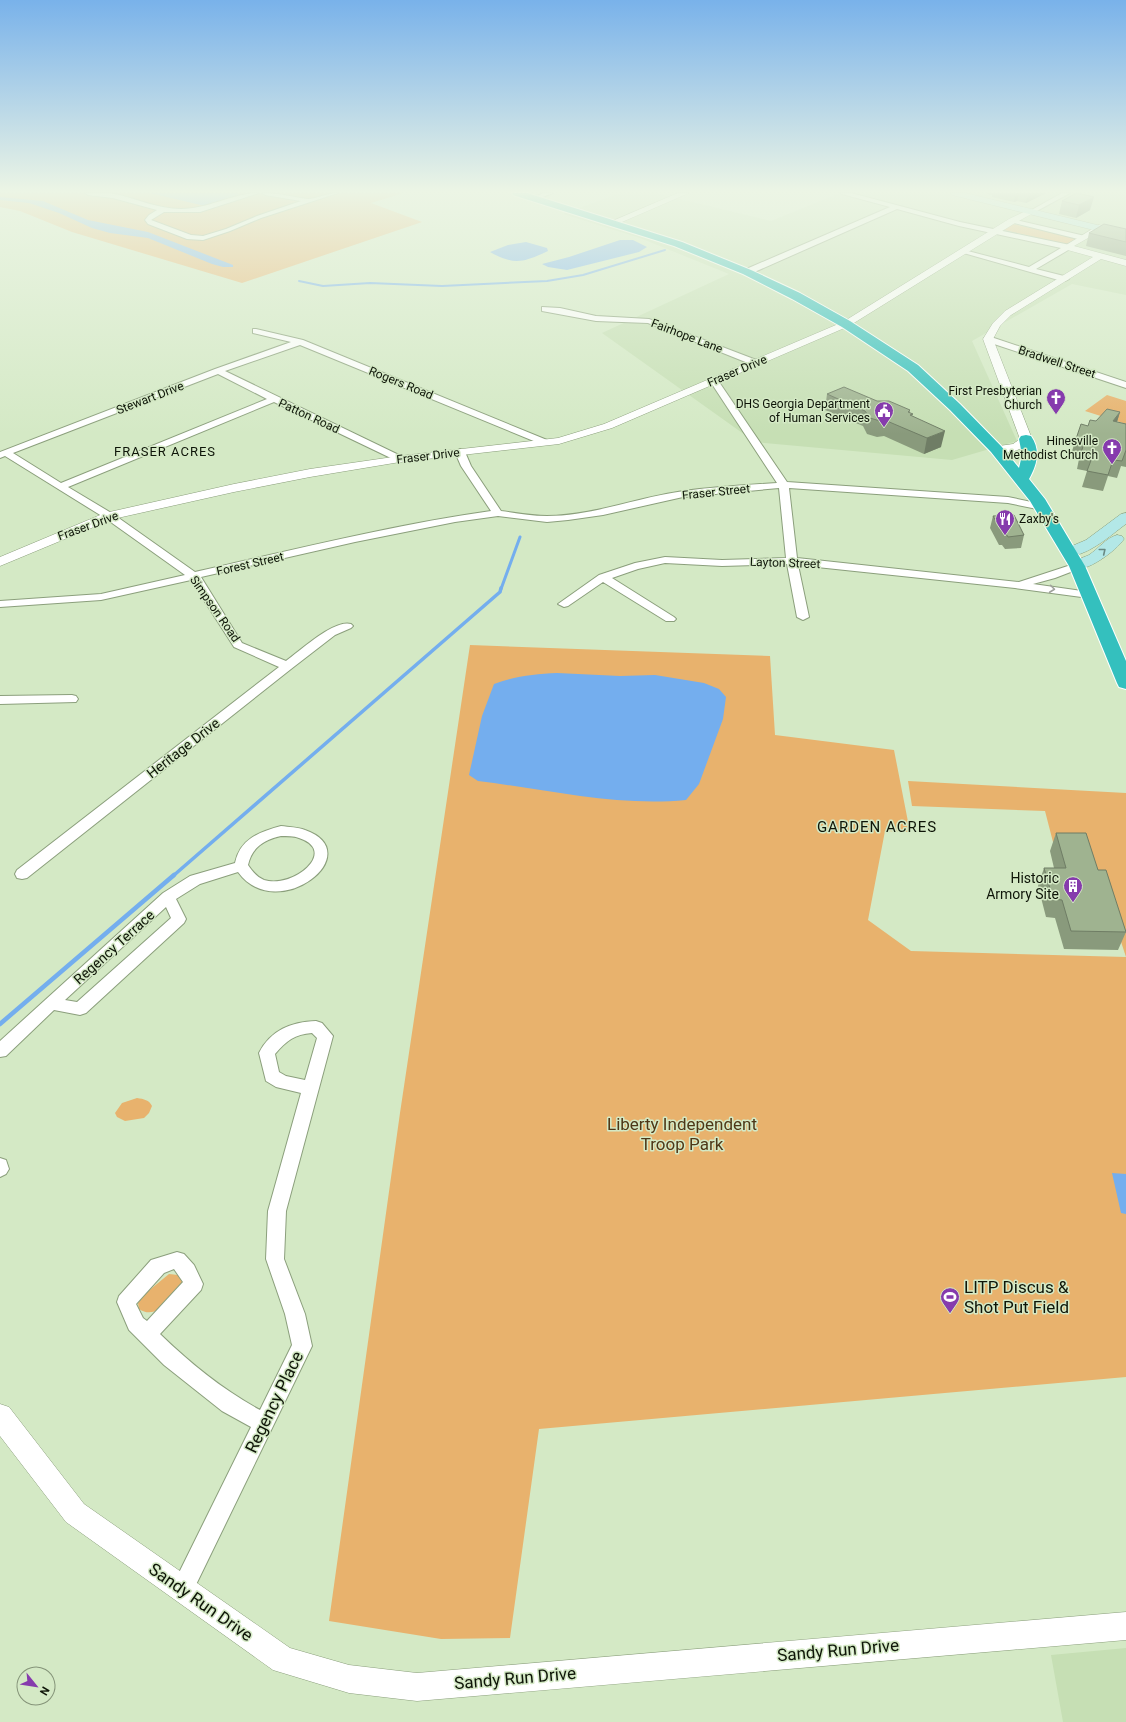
<svg xmlns="http://www.w3.org/2000/svg" width="1126" height="1722" font-family="Roboto,sans-serif">
  <style>
    .built { fill: #c6dfb4 }
    .green { fill: #e8b26d }
    .water { fill: #74aeee }
    .lines { fill: none; stroke-linecap: round; stroke-linejoin: round }
    .stream-far3 { stroke: #74aeee; stroke-width: 2 }
    .stream-far2 { stroke: #74aeee; stroke-width: 3 }
    .stream-far1 { stroke: #74aeee; stroke-width: 3.5 }
    .stream { stroke: #74aeee; stroke-width: 4.5 }
    .minor-casing { stroke: #8b9f7c; stroke-width: 2 }
    .tertiary-casing { stroke: #8b9f7c; stroke-width: 1 }
    .secondary-casing { stroke: #8b9f7c; stroke-width: 1 }
    .trunk-casing { stroke: #fff; stroke-width: 2 }
    .minor { fill: #fff; fill-rule: evenodd }
    .tertiary { fill: #fff; fill-rule: evenodd }
    .secondary { fill: #b3e8e7; fill-rule: evenodd }
    .trunk { fill: #34c0be; fill-rule: evenodd }
    .wall { fill: #899a7c }
    .shaded-wall { fill: #6f7d65 }
    .building { fill: #9fb390; stroke: #6f7d65 }
    .oneway { stroke: #698983 }
    .oneway2 { stroke: #9fa19c }
    .labels { text-anchor: middle; dominant-baseline: central; stroke-width: 3; stroke-linejoin: round; paint-order: stroke }
    .far-street-label { font-size: 12px; fill: #0e1508; stroke: #d4e9c5 }
    .far-poi-label { font-size: 12px; fill: #0e1508; stroke: #d4e9c5; text-anchor: end }
    .far-neighbourhood-label { font-size: 13px; letter-spacing: 1px; fill: #0e1508; stroke: #d4e9c5 }
    .street-label { font-size: 14px; fill: #0e1508; stroke: #d4e9c5 }
    .poi-label { font-size: 14px; fill: #0e1508; stroke: #d4e9c5; text-anchor: end }
    .neighbourhood-label { font-size: 15px; letter-spacing: 1px; fill: #0e1508; stroke: #d4e9c5 }
    .near-park-label { font-size: 17px; fill: #4e3717; stroke: #d4e9c5 }
    .near-poi-label { font-size: 17px; fill: #0e1508; stroke: #d4e9c5; text-anchor: start }
    .near-street-label { font-size: 17px; fill: #0e1508; stroke: #d4e9c5 }
  </style>
  <rect width="100%" height="100%" fill="#d4e9c5"/>
  <path class="built" d="M620 193H655L771 221 840 193H1126V295L1072 284 972 341 1017 441 952 460 755 442 602 333 729 274 640 238 563 214Z
    M1126 1648V1722H1063L1051 1655Z"/>
  <path class="green" d="M0 193H403L371 203 422 222 242 283 72 232 20 211 0 207Z
    M1013 224 1070 237 1075 239 1067 244H1063L1005 230V229Z
    M1107 395 1126 401V424L1085 411Z
    M470 645 770 656 775 735 894 750 910 832 885 831 868 920 911 951 1126 957 1089 844 1053 842 1045 811 912 806 908 781 1126 793V1377L539 1429 510 1638 441 1639 329 1621 400 1113Z
    M137 1098C144 1099 149 1100 152 1106L149 1113 144 1118 125 1121 117 1117 115 1113 122 1103Z
    M169 1274 178 1275 184 1281C174 1294 158 1322 139 1309L138 1303 141 1297Z"/>
  <path class="water" d="M150 193H236L241 195 205 206Z
    M0 197 43 201 88 220 148 232 233 265V267H223L212 264 148 238 110 233 92 228 59 213 29 203 0 200Z
    M620 240H633L647 247 639 252 567 270 548 267 542 264 569 257Z
    M526 242 547 248 548 251C524 262 515 266 490 252L508 245Z
    M557 673 620 676 655 675 704 683 719 689 726 697 723 719 699 784 686 800C617 807 545 789 478 781L469 775 482 716 494 684C515 676 535 674 557 673Z
    M1112 1173 1126 1174V1214L1121 1213Z"/>
  <g class="lines">
    <path class="stream-far3" d="M299 281 323 286 370 283 442 286 547 281 583 275 665 250"/>
    <path class="stream-far2" d="M501 589 520 537"/>
    <path class="stream-far1" d="M173 876 500 592 501 588"/>
    <path class="stream" d="M0 1024 174 875"/>
    <g class="minor-casing">
      <path id="minor" d="M85 193C95 193 106 192 115 194 138 199 158 209 181 209 209 209 233 193 259 193L200 212H164L151 220 191 235 203 236 226 229 257 216 301 201 265 195 262 193C278 193 293 197 308 199 316 199 327 193 338 193L261 218 230 231 203 240 187 239 148 224 145 220 149 215 157 210 113 198 88 195Z
        M544 193H553L535 200 532 198Z
        M841 193H851L960 222 1070 245V249L1036 269 1068 277 1069 279 1065 281H1062L960 252 964 250 1029 267 1061 248 959 226 897 209 750 274H744V270L890 207 842 194Z
        M1062 193H1070L1033 213 1028 212Z
        M1012 219 1085 236 1086 238 1082 240 1010 222V220Z
        M542 307 560 308 596 316 649 319 759 361 760 363 759 365H753L648 323 596 321 542 311Z
        M253 329H256L303 340 547 440 549 442 547 444H541L300 345 225 371 403 457 405 459 403 461H397L274 402 68 487 113 514 195 572C293 550 392 525 491 511L461 466 455 452 460 449 465 452 471 466 501 511C516 513 531 516 547 516 593 516 638 497 684 491 715 487 746 485 777 483L710 381 714 378 717 379 787 482 1008 497 1046 505 1047 507 1042 510 1008 503 789 488 797 558 1019 582 1077 563 1081 564 1082 566 1081 568 1055 578 1033 584 1089 592 1095 595 1089 598 1015 588 798 565 809 617 803 620 797 617 787 564 722 566 665 563 638 569 612 578 674 617 676 619 674 621H666L603 582 568 606 564 607 558 604 599 575 635 563 665 557 722 560 786 558 779 488 683 497 603 515 568 520 547 522 498 516 455 522 355 542 201 577 242 643 286 661C300 651 334 619 351 624L353 626 351 628 335 635 291 669 27 878 22 879 17 878 15 874 17 870 279 667 234 647 191 580 101 600 0 607V601L101 594 185 575 105 518 5 456 0 458V452L215 369 291 342 253 333ZM218 374 267 399 61 483 13 453Z
        M985 337H991L1126 382V388L985 341 984 339Z
        M72 695 76 696 78 699 76 702 0 704V696Z
        M281 826C289 827 298 827 305 830 370 853 277 926 238 872L200 884 176 899 186 919 184 923 86 1013 80 1015 54 1010 6 1056 0 1057V1041L163 893 190 876 235 863C240 839 259 832 281 826ZM281 836C287 836 294 836 299 838 339 851 293 889 264 880 257 877 252 871 248 865 252 847 264 840 281 836ZM166 907 171 918 77 1002 65 1000Z
        M316 1021 322 1023 333 1036 286 1211 284 1259 305 1314 312 1346 190 1597 182 1600 174 1597 171 1589 251 1427 222 1411 164 1365 129 1330 117 1302 119 1296 151 1260 177 1252 184 1254 194 1265 203 1284 201 1290 160 1334C190 1363 223 1390 260 1410L292 1345 285 1314 266 1259 268 1211 301 1093 276 1087 266 1081 259 1053C271 1030 291 1022 316 1021ZM312 1033 317 1038 305 1080 286 1076 279 1072 275 1054C286 1041 295 1034 312 1033ZM174 1269 183 1282 147 1321 143 1318 136 1304 164 1273Z
        M0 1158 6 1160 9 1169 6 1174 0 1177Z"/>
    </g>
    <g class="tertiary-casing">
      <path id="tertiary" d="M678 193H689L615 225H609L608 223Z
        M1028 210H1034L1035 212 1015 223 849 326 612 428 559 444 400 462 310 477 234 492 113 519 0 566V557L105 513 234 484 310 469 400 456 558 438 604 424 843 322 1009 219Z
        M1099 225 1102 226 1103 228 1102 230 1074 246 1126 260V266L1101 259 1011 315 1000 326 993 339 1032 439C1024 451 1006 455 992 451L990 449 992 447 1013 444 1020 439 983 339 993 323 1005 311 1093 257 1064 249 1063 247Z
        M0 1404 9 1407 84 1504 290 1648 349 1665 417 1673 1126 1612V1640L417 1701 349 1693 273 1670 66 1522 0 1436Z"/>
    </g>
    <g class="secondary-casing">
      <path id="secondary" d="M951 193H965L1126 232V238L952 195Z
        M1126 513V524C1112 534 1084 560 1065 555L1063 552 1065 549 1086 540 1121 514Z
        M1117 535 1122 536 1124 539C1116 551 1086 573 1072 569L1070 566C1074 560 1082 558 1089 555 1098 549 1106 538 1117 535Z"/>
    </g>
    <g class="trunk-casing">
      <path id="trunk" d="M512 193H527L682 242 751 270 800 293 850 321 918 365 960 404 1001 446 1019 468 1022 455 1019 439 1021 436 1026 435 1031 436C1041 450 1037 465 1029 479L1045 499 1085 566 1126 661V689L1119 687 1117 683 1069 566 1030 501 991 452 950 410 908 371 842 327 792 299 743 274 674 246 513 195Z"/>
    </g>
    <use href="#minor" class="minor"/>
    <use href="#tertiary" class="tertiary"/>
    <use href="#secondary" class="secondary"/>
    <use href="#trunk" class="trunk"/>
  </g>
  <path class="wall" d="M987 193H1046L1026 203 1017 201 1014 202 992 197V195L987 194Z
    M1076 193 1090 210 1076 218 1059 214 1062 201Z
    M1126 229V256L1086 246 1089 233Z
    M827 394 877 401 910 410V413L913 414 912 416 941 447 924 454 884 436 877 437 867 434 863 426 825 410Z
    M1120 412 1117 422 1126 424V467L1121 466 1117 478 1108 476 1103 491 1082 487 1087 471 1077 469 1079 459 1070 457 1075 442 1088 426 1096 421Z
    M993 516 1024 535 1021 548 1005 549 1002 545H999L990 528Z
    M1056 833 1098 870 1126 932 1118 950 1064 949 1055 918 1046 917 1038 886 1044 868H1054L1050 851Z"/>
  <path class="shaded-wall" d="M1016 193H1019L1017 201 1014 202Z
    M1028 193H1046L1026 203Z
    M1094 197 1090 210 1076 218 1079 205Z
    M1120 412 1115 428 1113 421Z
    M945 431 941 447 924 454 927 438Z"/>
  <path class="building" d="M1076 193H1077L1094 197 1079 205 1062 201Z
    M1104 224 1126 229V242L1089 233Z
    M844 387 877 401H889L910 410 908 412 913 414 910 415 945 431 927 438 887 421H880L870 418 865 411 827 394Z
    M1107 409 1120 412 1113 421 1126 424V450L1122 461 1113 460 1108 475 1087 471 1093 455 1081 453 1084 443 1075 442 1081 424 1088 426 1090 420 1096 421Z
    M1014 515 1024 535 1008 537 1005 532H1002L993 516Z
    M1056 833H1086L1098 870H1106L1126 932 1071 931 1062 900 1053 899 1044 868H1066Z"/>
  <defs><path id="oneway-chevron" d="M-2-3.5L2.5 0L-2 3.5" fill="none" stroke-width="1.6" stroke-linecap="round" stroke-linejoin="round"/></defs>
  <use class="oneway" href="#oneway-chevron" transform="translate(1103 551) rotate(-39)"/>
  <use class="oneway2" href="#oneway-chevron" transform="translate(1052 589) rotate(7)"/>
  <linearGradient id="sky" x2="0" y2="1"><stop stop-color="#79b2ea"/><stop offset="0.44" stop-color="#ecf5e5"/><stop offset="1" stop-color="#ecf5e5" stop-opacity="0"/></linearGradient>
  <rect width="1126" height="434" fill="url(#sky)"/>
  <defs>
    <g id="church-pin" transform="scale(1)"><path d="M0 17L-7.5 6A9.5 9.5 0 1 1 7.5 6Z" fill="#863bad" stroke="#d4e9c5"/><path d="M-1.2-6h2.4v3.5h3.3v2.4h-3.3V6h-2.4V-.1h-3.3v-2.4h3.3Z" fill="#fff"/></g>
    <g id="civic-pin" transform="scale(1)"><path d="M0 17L-7.5 6A9.5 9.5 0 1 1 7.5 6Z" fill="#863bad" stroke="#d4e9c5"/><path d="M-.6-6.5H3V-4.5H.6V-3L4-1V1h2V6H-6V1h2V-1L-.6-3ZM-1.2 2.5V6h2.4V2.5Z" fill="#fff"/></g>
    <g id="restaurant-pin" transform="scale(1)"><path d="M0 17L-7.5 6A9.5 9.5 0 1 1 7.5 6Z" fill="#863bad" stroke="#d4e9c5"/><path d="M-5-6h1v4h1v-4h1v4h1v-4h1v5L-1.5 .5V6h-2V.5L-5-1ZM5-6V6H3V1.5H1.5Q1.5-4 5-6Z" fill="#fff"/></g>
    <g id="building-pin" transform="scale(1)"><path d="M0 17L-7.5 6A9.5 9.5 0 1 1 7.5 6Z" fill="#863bad" stroke="#d4e9c5"/><path d="M-4-6H4V6H1V3H-1V6H-4ZM-2.5-4.3h1.7v1.8h-1.7ZM.8-4.3h1.7v1.8H.8ZM-2.5-1h1.7V.8h-1.7ZM.8-1h1.7V.8H.8Z" fill="#fff"/></g>
    <g id="stadium-pin" transform="scale(1)"><path d="M0 17L-7.5 6A9.5 9.5 0 1 1 7.5 6Z" fill="#863bad" stroke="#d4e9c5"/><path d="M0-5a6.5 5 0 1 0 0 10a6.5 5 0 1 0 0-10ZM-3.5-1.8h7v3.6h-7Z" fill="#fff"/></g>
  </defs>
  <g fill-rule="evenodd">
    <use href="#church-pin" x="1056" y="398"/>
    <use href="#civic-pin" x="884" y="411"/>
    <use href="#church-pin" x="1112" y="448"/>
    <use href="#restaurant-pin" x="1005" y="519"/>
    <use href="#building-pin" x="1073" y="886"/>
    <use href="#stadium-pin" x="950" y="1297"/>
  </g>
  <g class="labels">
    <g class="far-street-label">
      <text transform="translate(687 336) rotate(21)">Fairhope Lane</text>
      <text transform="translate(1057 362) rotate(18)">Bradwell Street</text>
      <text transform="translate(737 371) rotate(-23)">Fraser Drive</text>
      <text transform="translate(401 383) rotate(22)">Rogers Road</text>
      <text transform="translate(150 398) rotate(-21)">Stewart Drive</text>
      <text transform="translate(309 416) rotate(25)">Patton Road</text>
      <text transform="translate(428 456) rotate(-7)">Fraser Drive</text>
      <text transform="translate(716 492) rotate(-6)">Fraser Street</text>
      <text transform="translate(88 526) rotate(-20)">Fraser Drive</text>
      <text transform="translate(785 563) rotate(2)">Layton Street</text>
      <text transform="translate(250 564) rotate(-13)">Forest Street</text>
      <text transform="translate(215 609) rotate(55)">Simpson Road</text>
    </g>
    <g class="far-poi-label">
      <text x="1042" y="391">First Presbyterian<tspan x="1042" dy="14">Church</tspan></text>
      <text x="870" y="404">DHS Georgia Department<tspan x="870" dy="14">of Human Services</tspan></text>
      <text x="1098" y="441">Hinesville<tspan x="1098" dy="14">Methodist Church</tspan></text>
      <text x="1019" y="519" text-anchor="start">Zaxby's</text>
    </g>
    <g class="far-neighbourhood-label">
      <text x="165" y="451">FRASER ACRES</text>
    </g>
    <g class="street-label">
      <text transform="translate(183 748) rotate(-38)">Heritage Drive</text>
      <text transform="translate(114 947) rotate(-42)">Regency Terrace</text>
    </g>
    <g class="poi-label">
      <text x="1059" y="878">Historic<tspan x="1059" dy="16">Armory Site</tspan></text>
    </g>
    <g class="neighbourhood-label">
      <text x="877" y="827">GARDEN ACRES</text>
    </g>
    <g class="near-park-label">
      <text x="682" y="1124">Liberty Independent<tspan x="682" dy="20">Troop Park</tspan></text>
    </g>
    <g class="near-poi-label">
      <text x="964" y="1287">LITP Discus &amp;<tspan x="964" dy="20">Shot Put Field</tspan></text>
    </g>
    <g class="near-street-label">
      <text transform="translate(274 1402) rotate(-64)">Regency Place</text>
      <text transform="translate(201 1602) rotate(35)">Sandy Run Drive</text>
      <text transform="translate(838 1650) rotate(-5)">Sandy Run Drive</text>
      <text transform="translate(515 1678) rotate(-5)">Sandy Run Drive</text>
    </g>
  </g>
  <g transform="translate(36 1686) rotate(120)"><circle r="19" fill="#d4e9c5" stroke="#859479"/>
  <path d="M0-3L7 15L0 10L-7 15Z" fill="#863bad"/>
  <text y="-6" font-size="11" font-weight="bold" text-anchor="middle" fill="#0e1508">N</text>
  </g>
</svg>
